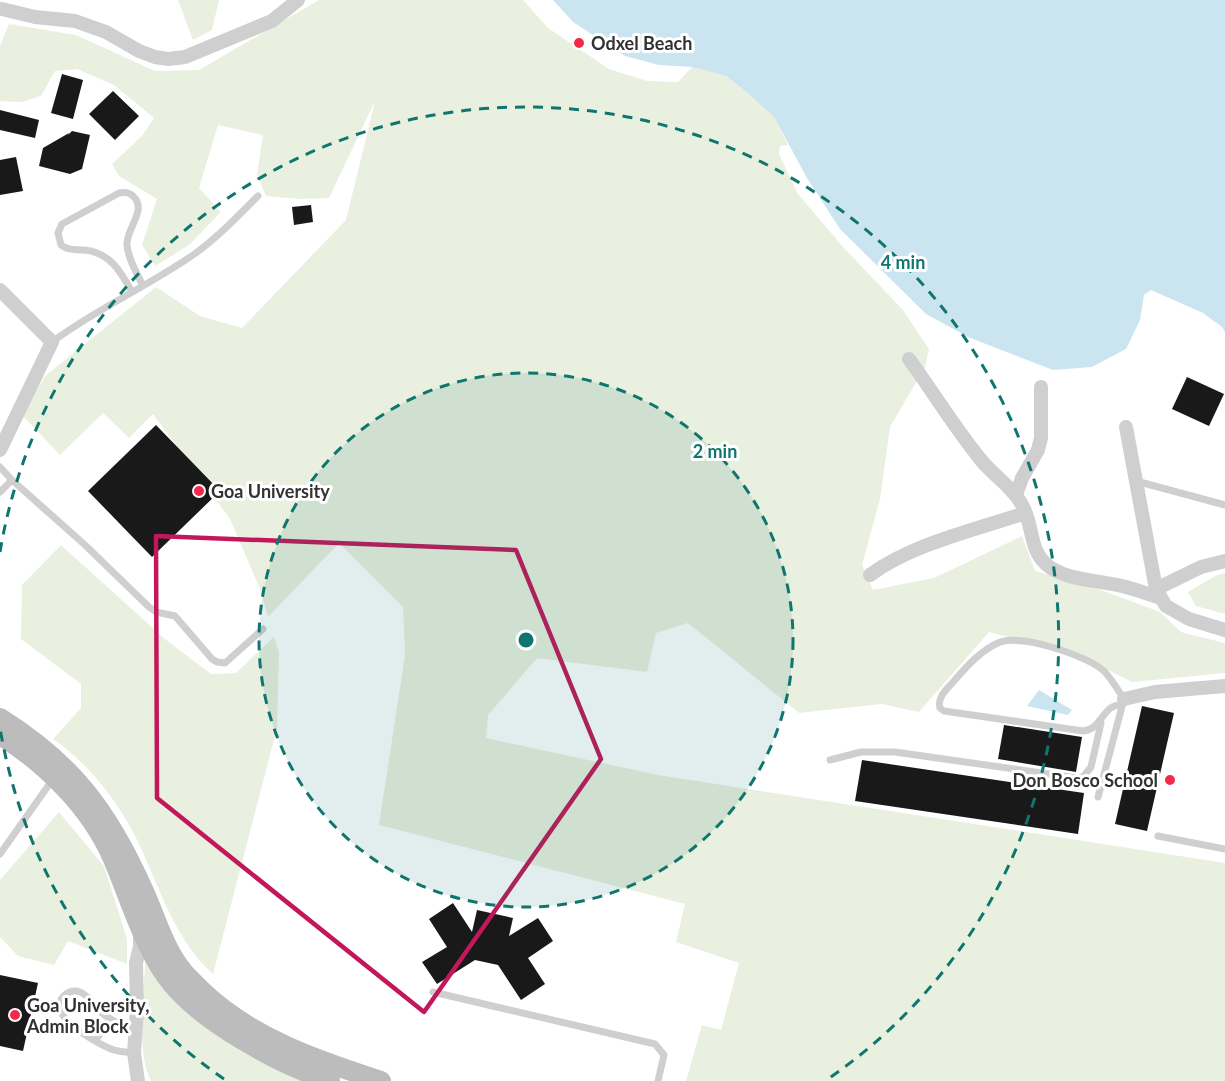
<svg xmlns="http://www.w3.org/2000/svg" width="1225" height="1081" font-family="Lato,sans-serif">
  <style>
    .green { fill: #eaf0e0 }
    .water { fill: #cbe5f0 }
    .building { fill: #191919 }
    .lines { fill: none; stroke-linecap: round; stroke-linejoin: round }
    .service { stroke: #cfcfcf; stroke-width: 7 }
    .minor { stroke: #cfcfcf; stroke-width: 14 }
    .secondary { stroke: #bcbcbc; stroke-width: 20 }
    .marked { fill: none; stroke: #c2185b; stroke-width: 4.5; stroke-linejoin: round }
    .ring { fill: none; stroke: #0f766e; stroke-width: 3; stroke-dasharray: 10 8 }
    .poi-dot { fill: #f42949; stroke: #fff; stroke-width: 2 }
    .labels { text-anchor: middle; dominant-baseline: central; stroke-width: 6; stroke-linejoin: round; paint-order: stroke }
    .poi-label { font-size: 18px; font-weight: bold; fill: #323232; stroke: #fff; text-anchor: start }
    .centre { fill: #0f766e; stroke: #fff; stroke-width: 3 }
    .ring-label { font-size: 18px; text-anchor: middle; font-weight: bold; fill: #0f766e; stroke: #fff; stroke-width: 6; stroke-linejoin: round; paint-order: stroke }
  </style>
  <rect width="100%" height="100%" fill="#fff"/>
  <path class="green" d="M178 0H219L212 30 193 40Z
    M319 0H523L548 28 609 69 647 81 678 82 692 67 726 76 745 91 774 117 788 145 780 146 779 154 798 194 844 248 903 310 929 349 925 367 890 427 880 499 862 565 873 590 934 578 1022 536 1035 571 1093 587 1160 612 1181 632 1225 643V673L1132 682 1076 654 989 632 919 712 882 704 799 713 688 623 656 633 647 672 537 658 488 715 486 738 658 775 1225 863V1081H686L702 1025 721 1030 739 963 676 942 685 904 379 825 405 655 403 607 339 543 268 617 260 589 230 519 153 414 129 438 103 413 60 455 21 414 46 375 156 287 200 316 242 328 346 220 375 101 329 198 300 199 266 196 257 175 263 135 218 125 199 188 221 212 189 245 155 266 142 245 157 199 119 176 112 164 142 136 154 118 114 85 77 69 55 71 41 96 21 102 0 101V46L9 24 76 35 155 71 199 70Z
    M61 545 165 639 211 674 236 673 274 637 279 652 277 728 213 974C170 935 158 879 132 830 113 795 85 761 53 739L81 708V684L21 639 22 585Z
    M1225 573V614L1196 606 1188 592 1217 575Z
    M59 812 104 866 127 939V964L68 941 54 965 18 956 0 937V880Z
    M146 949 305 1081H151C135 1052 145 984 146 949Z"/>
  <path class="water" d="M553 0H1225V332L1222 327 1203 313 1151 290 1144 295 1140 320 1126 349 1092 367 1053 370 968 337 926 314 840 229 807 178 774 117 745 91 726 76 692 67 659 65 625 56 573 22Z
    M1039 690 1072 710 1068 715 1027 706Z"/>
  <path class="building" d="M62 74 83 80 73 119 51 113Z
    M113 91 139 116 115 140 89 114Z
    M0 110 39 120 35 138 0 130Z
    M72 131 90 135 82 169 70 174 39 166 43 148 69 133 68 135Z
    M16 157 23 191 0 195V160Z
    M311 205 313 222 294 225 292 207Z
    M1187 377 1224 394 1209 426 1172 409Z
    M156 425 220 491 152 557 88 491Z
    M1142 706 1174 713 1147 831 1115 824Z
    M1004 725 1082 737 1076 772 998 759Z
    M862 760 1084 793 1078 834 855 801Z
    M453 903 472 932 477 910 513 918 509 936 538 918 553 941 528 958 545 984 521 1000 498 965 475 960 437 984 422 962 447 947 429 919Z
    M0 975 38 983 23 1051 0 1046Z"/>
  <g class="lines">
    <path class="service" d="M132 292C121 272 110 252 84 250 75 249 69 251 61 245L58 233 62 224 119 193C125 192 128 192 133 196 148 210 126 228 127 245 128 259 137 273 143 286
      M52 342C96 309 147 287 193 255 217 238 237 217 258 196
      M0 467 12 480 0 492
      M12 480 85 545 149 607 156 612 175 616 212 659 217 662 225 663 263 629
      M1136 481 1225 505
      M830 760 861 752H895L1077 778 1083 777 1091 767 1101 723
      M1098 797 1124 699C1118 690 1112 680 1105 672 1089 656 1022 634 1000 642 981 650 967 666 954 681 947 689 937 697 940 708L944 711 1083 731C1102 730 1103 703 1122 705
      M1158 836 1225 849
      M0 854 53 779
      M433 992 655 1044 664 1055 658 1081
      M95 1041 111 1020
      M134 1053C127 1052 118 1052 111 1049 97 1043 65 1025 60 1010 56 999 69 988 80 992 89 995 96 1008 103 1014 113 1022 125 1026 136 1032"/>
    <path class="minor" d="M2 9 35 17 75 21 106 32 139 51 155 57 168 59 185 57 272 21 298 0
      M0 290 52 342 0 450
      M909 359C933 392 955 428 981 460 993 475 1011 486 1021 503 1035 525 1027 552 1051 568 1072 581 1098 580 1122 586 1135 589 1148 594 1161 598
      M1126 427 1156 589
      M1016 495 1022 478 1038 450 1041 438V387
      M1225 561 1201 567 1156 589 1166 606 1189 619 1225 630
      M870 575C912 544 975 530 1025 513
      M1124 699 1155 692 1225 686
      M138 1081 134 1053 137 1010 136 963 140 946V931"/>
    <path class="secondary" d="M0 718C73 764 108 811 143 889 156 917 163 946 182 970 187 977 195 983 201 990 251 1038 316 1060 381 1081
      M0 735C46 764 90 807 112 857 130 898 144 950 172 984 205 1024 281 1065 330 1081"/>
  </g>
  <path class="marked" d="M156 536 516 550 601 759 424 1012 157 798Z"/>
  <circle cx="526" cy="640" r="267" fill="#0f766e" fill-opacity=".12"/>
  <g class="ring">
    <circle cx="526" cy="640" r="267"/>
    <path d="M224 1079A533 533 0 0 1 0 728M0 552A533 533 0 1 1 828 1079"/>
  </g>
  <g class="poi-dot">
    <circle cx="579" cy="43" r="6"/>
    <circle cx="199" cy="491" r="6"/>
    <circle cx="1170" cy="780" r="6"/>
    <circle cx="15" cy="1015" r="6"/>
  </g>
  <g class="labels">
    <g class="poi-label">
      <text x="591" y="43">Odxel Beach</text>
      <text x="211" y="491">Goa University</text>
      <text x="1158" y="780" text-anchor="end">Don Bosco School</text>
      <text x="27" y="1005">Goa University,<tspan x="27" dy="21">Admin Block</tspan></text>
    </g>
  </g>
  <circle cx="526" cy="640" r="9" class="centre"/>
  <g class="ring-label">
    <text x="903" y="269">4 min</text>
    <text x="715" y="458">2 min</text>
  </g>
</svg>
